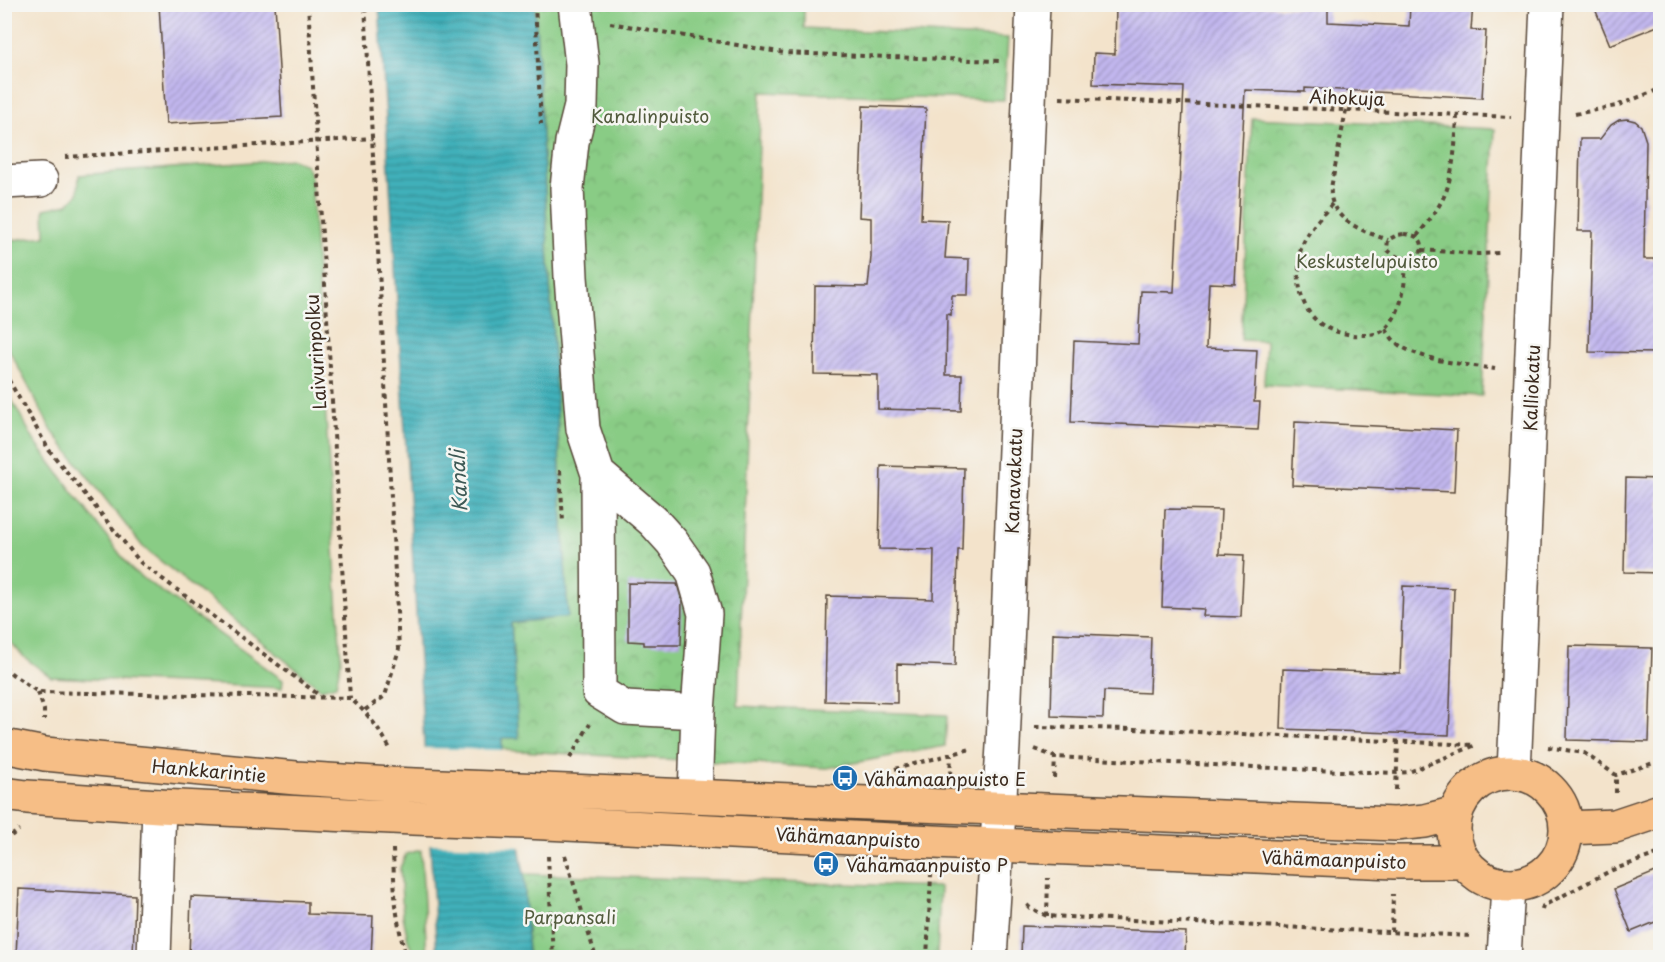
<svg xmlns="http://www.w3.org/2000/svg" width="1665" height="962" font-family="'Playpen Sans',sans-serif">
  <style>
    .grass { fill: #89cc85; stroke: #627b52; stroke-width: 1.5 }
    .park { fill: url(#park-crowns); stroke: #627b52; stroke-width: 1.5 }
    .water { fill: url(#water-rules); stroke: #3e6d6c; stroke-width: 1.5 }
    .pier { fill: #f3e3cb }
    .building { fill: url(#building-hatch) }
    .lines { fill: none; stroke-linecap: round; stroke-linejoin: round }
    .minor-casing { stroke: #574638; stroke-width: 36 }
    .major-casing { stroke: #574638; stroke-width: 36 }
    .path { stroke: #574638; stroke-width: 4; stroke-dasharray: 4.5 4.5; stroke-linecap: butt }
    .minor { stroke: #fff; stroke-width: 33 }
    .major { stroke: #f6be86; stroke-width: 33 }
    .labels { text-anchor: middle; dominant-baseline: central; stroke-width: 5; stroke-linejoin: round; paint-order: stroke }
    .street-label { font-size: 18px; fill: #3b2a1e; stroke: #f6f6f2 }
    .park-label { font-size: 18px; fill: #525b3d; stroke: #f6f6f2 }
    .poi-label { font-size: 18px; fill: #3b2a1e; stroke: #f6f6f2; text-anchor: start }
    .water-label { font-size: 20px; font-style: italic; fill: #3d5955; stroke: #f6f6f2 }
  </style>
  <defs>
    <pattern id="park-crowns" width="20" height="18" patternUnits="userSpaceOnUse" patternTransform="scale(1.5)"><rect width="20" height="18" fill="#89cc85"/><path d="M2 6a3 3 0 1 1 6 0M12 15a3 3 0 1 1 6 0" fill="none" stroke="#77af72"/></pattern>
    <pattern id="water-rules" width="6" height="5" patternUnits="userSpaceOnUse" patternTransform="scale(1.5)"><rect width="6" height="5" fill="#40b0ba"/><path d="M0 2.5h6" fill="none" stroke="#378f97"/></pattern>
    <pattern id="building-hatch" width="6" height="6" patternUnits="userSpaceOnUse" patternTransform="scale(1.5)"><rect width="6" height="6" fill="#c2b7ef"/><path d="M-1 1l2-2M0 6l6-6M5 7l2-2" fill="none" stroke="#9f95c1"/></pattern>
  </defs>
  <rect width="100%" height="100%" fill="#f6f6f2"/>
  <filter id="ink" filterUnits="userSpaceOnUse"><feTurbulence type="fractalNoise" baseFrequency=".0167" numOctaves="2"/><feDisplacementMap in="SourceGraphic" scale="12" xChannelSelector="R" yChannelSelector="G"/><feConvolveMatrix kernelMatrix="1 2 1 2 8 2 1 2 1" color-interpolation-filters="sRGB"/></filter>
  <filter id="wash" filterUnits="userSpaceOnUse"><feTurbulence type="fractalNoise" baseFrequency=".008" numOctaves="4" result="noise"/><feDisplacementMap in="SourceGraphic" scale="24" xChannelSelector="R" yChannelSelector="G"/><feGaussianBlur stdDeviation="1.35" result="paint"/><feColorMatrix in="noise" values="0 0 0 0 0 0 0 0 0 0 0 0 0 0 0 0 0 1.4 0 .05"/><feComposite in="paint" operator="in"/></filter>
  <g filter="url(#wash)">
    <rect width="100%" height="100%" fill="#f3e3cb"/>
    <path class="grass" d="M293 159 306 165 311 176 341 661 336 685 321 689 143 547 52 431 5 342V241L45 236 44 209 68 204 78 194 79 175Z
      M5 387 35 442 132 570 283 680 282 688 51 677 24 657 5 636Z
      M421 850 427 957H415L408 940 403 916 400 868 406 854Z"/>
    <path class="park" d="M535 5H804V28L1008 38 1004 100 761 92 738 706 947 715 945 746 827 768 502 750V738L518 737 511 623 568 616Z
      M1252 118 1495 129 1482 396 1264 385 1266 341 1241 340Z
      M524 874 940 887 937 957H528Z"/>
    <path class="water" d="M379 5H535L568 617 511 623 519 738H502V750L524 874 528 957H437Z"/>
    <path class="pier" d="M420 748 505 750 522 847 427 844Z"/>
    <g id="blocks">
      <path class="building" d="M159 4H275L282 117 166 124Z
        M1116 4H1213L1328 9V22L1409 26 1410 4H1473L1471 30 1486 31 1482 98 1305 88V92L1245 90 1235 284 1209 283 1206 348 1257 350 1254 402H1260L1258 430 1071 422 1074 341 1138 344 1141 291 1174 292 1184 87 1093 84 1094 53 1115 54Z
        M1593 4H1660V25L1610 45Z
        M863 106 926 108 921 219 948 220 945 258 969 259 968 295H952L951 315 947 314 946 375H962L961 411 878 409V375L814 374 815 286 868 287 871 257V218L859 217Z
        M1627 119 1635 121 1641 126 1646 141 1644 259H1660V353L1589 352 1592 231H1578L1580 139H1600L1611 125 1619 120Z
        M1295 422 1457 430 1454 492 1292 485Z
        M881 466 964 468 962 550H958L955 666 897 664V703L825 701 827 596 933 599 934 550 879 549Z
        M1626 478 1660 479V573L1624 572Z
        M1165 509 1221 510 1219 554 1244 555 1241 617 1203 616 1204 609 1162 607Z
        M628 583 677 584 682 601 681 645H644V642L628 641Z
        M1403 586 1454 588 1449 735 1281 729 1283 669 1400 673Z
        M1053 633 1151 637 1149 693 1104 691 1103 718 1051 716Z
        M1569 646 1652 648 1649 742 1567 740Z
        M1660 870V920L1631 932 1614 889Z
        M19 889 135 895 133 957H16Z
        M191 897 308 902V914L373 916 371 957H189Z
        M1022 926 1186 932 1185 957H1021Z"/>
    </g>
  </g>
  <g filter="url(#ink)">
    <use href="#blocks" fill-opacity="0" stroke="#574638" stroke-width="1.5"/>
    <g class="lines">
      <g class="minor-casing">
        <path id="minor" d="M575 4 582 64 581 106 572 142 567 188 571 277 583 429 598 474 653 521 672 542 693 572 705 614 698 712 695 796
          M4 182 41 180
          M598 474 599 692 625 708 698 712
          M1514 772 1547 4
          M154 958 159 806
          M990 958 1003 746 1033 4
          M1504 958 1508 885"/>
      </g>
      <g class="major-casing">
        <path id="major" d="M4 746 45 754 296 778 391 784 1395 824 1425 821 1456 813
          M1454 829a56 56 0 1 1 112 0a56 56 0 1 1-112 0Z
          M4 794 27 797 159 806 413 818 525 822 996 845 1394 862H1464
          M1566 828 1615 826 1660 811"/>
      </g>
      <path class="path" d="M308 4 350 698
        M535 4 541 124
        M610 23 784 53 999 61
        M1060 98 1511 117
        M1346 110 1331 188C1328 220 1363 231 1388 240
        M1575 114 1616 106 1660 89
        M65 157 373 138
        M1332 204C1320 218 1307 231 1301 249 1299 255 1299 262 1299 268 1297 299 1309 326 1342 333 1348 334 1354 336 1361 335 1370 335 1380 335 1386 328 1404 310 1405 282 1406 259
        M1404 234C1416 235 1423 238 1422 250 1413 263 1397 260 1387 249L1388 240 1397 235Z
        M1417 236C1428 222 1441 206 1447 189 1454 165 1456 140 1457 115
        M1422 250 1478 254 1500 253
        M1386 329C1390 336 1395 343 1402 347 1429 362 1464 364 1495 369
        M4 372 49 450 141 563 323 698
        M560 470 563 522
        M4 666 12 674 38 692 350 698C368 714 381 730 391 751
        M38 692 44 710V720
        M365 710 385 696 399 649 365 4
        M1035 727 1134 729 1474 745
        M1548 747 1584 753 1616 775 1660 761
        M1035 749 1055 757 1314 770 1397 773 1409 772 1476 745
        M570 758 590 724
        M895 769 971 749
        M950 775 951 755
        M1054 778 1055 757
        M1396 790 1398 741
        M1616 793V775
        M4 841 19 830
        M393 849C394 885 395 923 407 958
        M565 855 596 958
        M548 856 553 958
        M1027 905 1030 908 1047 916 1472 936
        M1542 910 1543 906 1612 870 1660 853
        M1047 916 1048 878
        M1392 932 1393 894
        M927 958 931 875"/>
      <use href="#minor" class="minor"/>
      <use href="#major" class="major"/>
    </g>
  </g>
  <defs>
    <g id="bus-disc" transform="scale(1.35)"><circle r="9.5" fill="#1f6fb2" stroke="#f6f6f2"/><path d="M-5-6H5V4H4V6H2V4H-2V6H-4V4H-5ZM-3.5-4V0h7V-4ZM-3.5 1.2v1.5H-2V1.2ZM2 1.2v1.5H3.5V1.2Z" fill="#fff"/></g>
  </defs>
  <g fill-rule="evenodd">
    <use href="#bus-disc" x="845" y="778"/>
    <use href="#bus-disc" x="826" y="864"/>
  </g>
  <g class="labels">
    <g class="street-label">
      <text transform="translate(1347 97) rotate(2)">Aihokuja</text>
      <text transform="translate(315 352) rotate(-94)">Laivurinpolku</text>
      <text transform="translate(1531 388) rotate(-88)">Kalliokatu</text>
      <text transform="translate(1013 481) rotate(-88)">Kanavakatu</text>
      <text transform="translate(209 770) rotate(5)">Hankkarintie</text>
      <text transform="translate(848 837) rotate(3)">Vähämaanpuisto</text>
      <text transform="translate(1334 859) rotate(2)">Vähämaanpuisto</text>
    </g>
    <g class="park-label">
      <text x="650" y="115">Kanalinpuisto</text>
      <text x="1367" y="260">Keskustelupuisto</text>
      <text x="570" y="916">Parpansali</text>
    </g>
    <g class="poi-label">
      <text x="864" y="778">Vähämaanpuisto E</text>
      <text x="846" y="864">Vähämaanpuisto P</text>
    </g>
    <g class="water-label">
      <text transform="translate(458 481) rotate(-93)">Kanali</text>
    </g>
  </g>
  <rect width="1665" height="962" fill="none" stroke="#f6f6f2" stroke-width="24"/>
</svg>
